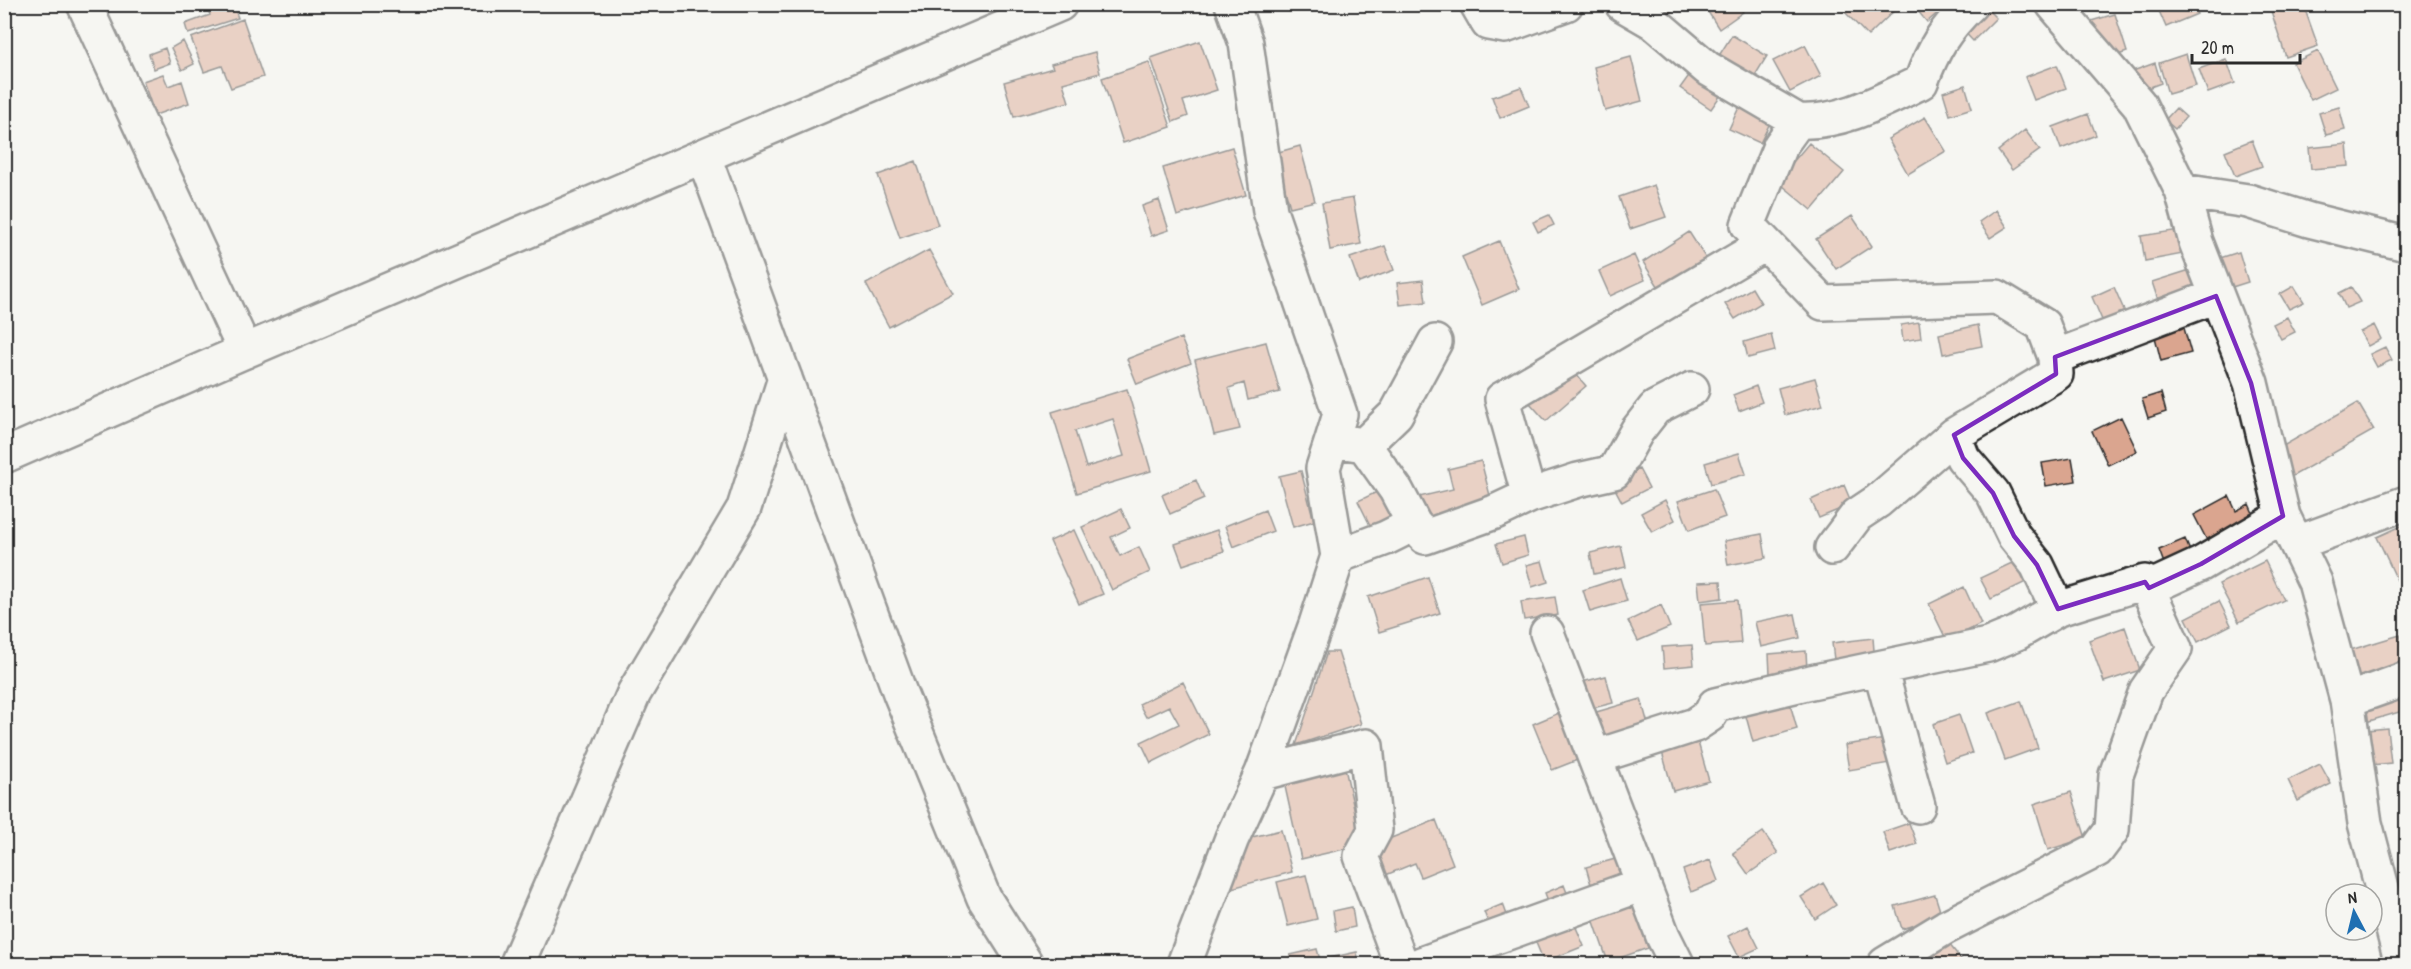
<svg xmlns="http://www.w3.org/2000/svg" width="2411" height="969" font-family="'Patrick Hand',sans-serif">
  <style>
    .building { fill: #daa58f; stroke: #2b2b2b; stroke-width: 1.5; fill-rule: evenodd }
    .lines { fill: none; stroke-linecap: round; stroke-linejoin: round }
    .minor-casing { stroke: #2b2b2b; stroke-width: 38 }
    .tertiary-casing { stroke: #2b2b2b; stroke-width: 38 }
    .minor { stroke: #f6f6f2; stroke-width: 33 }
    .tertiary { stroke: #f6f6f2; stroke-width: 33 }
    .marked { fill: none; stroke: #7b2cbf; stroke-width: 4.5; stroke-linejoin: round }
  </style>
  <rect width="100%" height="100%" fill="#f6f6f2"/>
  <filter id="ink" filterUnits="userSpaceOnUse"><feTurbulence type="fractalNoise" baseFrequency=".0167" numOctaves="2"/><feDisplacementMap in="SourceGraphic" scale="12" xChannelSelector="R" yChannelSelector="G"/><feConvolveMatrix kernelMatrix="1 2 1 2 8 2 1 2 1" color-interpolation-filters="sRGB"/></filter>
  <g filter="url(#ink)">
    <path class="building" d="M206 4H233L238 18 188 34 185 24 210 15Z
      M1657 4H1677L1663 23 1650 13Z
      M1703 4H1738L1743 12 1719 29Z
      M1846 4H1901L1868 36 1842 9Z
      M1912 4H1948L1927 22Z
      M1982 4 1996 18 1973 41 1959 26Z
      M2156 4H2193L2197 14 2166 27Z
      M2292 4H2303L2318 46 2286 57 2271 11Z
      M2115 14 2127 52 2103 60 2091 21Z
      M243 19 263 77 231 88 222 66 204 72 191 38Z
      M1732 35 1767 56 1748 87 1713 65Z
      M183 41 194 64 182 70 171 48Z
      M1200 41 1217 90 1183 101 1188 116 1173 122 1151 58Z
      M1805 45 1821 76 1790 92 1773 61Z
      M165 48 170 63 154 69 149 54Z
      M2318 51 2336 88 2311 100 2293 63Z
      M1095 52 1100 73 1063 83 1069 102 1014 117 1004 82 1053 68 1051 64Z
      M2186 54 2196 86 2168 94 2159 63Z
      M1631 57 1642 101 1605 111 1594 67Z
      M2226 59 2235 83 2208 93 2199 69Z
      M1149 62 1171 127 1123 143 1102 78Z
      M2155 63 2161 83 2137 92 2130 72Z
      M2057 65 2066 88 2034 100 2025 77Z
      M1693 70 1723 92 1711 109 1680 88Z
      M163 74 168 86 182 81 189 103 155 115 143 81Z
      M1965 85 1972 108 1950 115 1943 92Z
      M1521 87 1529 106 1500 118 1492 97Z
      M1741 103 1773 117 1760 143 1729 129Z
      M2339 107 2345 130 2326 135 2319 113Z
      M2176 108 2186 117 2175 129 2165 120Z
      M2088 114 2096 135 2061 149 2053 127Z
      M1925 117 1946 151 1908 174 1888 139Z
      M2025 130 2040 150 2012 170 1998 151Z
      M2252 140 2262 166 2235 176 2225 151Z
      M1809 143 1844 172 1812 210 1777 181Z
      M2347 144 2349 166 2311 169 2309 148Z
      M1300 146 1315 201 1290 207 1275 153Z
      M1232 147 1246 195 1177 216 1163 168Z
      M916 161 938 225 900 238 878 175Z
      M1654 185 1666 217 1630 229 1619 197Z
      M1353 198 1361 244 1330 250 1322 203Z
      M1159 200 1169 230 1151 236 1142 206Z
      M1996 210 2007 227 1990 238 1979 222Z
      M1549 215 1554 225 1538 232 1533 222Z
      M1852 216 1872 246 1836 269 1816 239Z
      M2179 230 2183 254 2145 261 2141 236Z
      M1689 232 1710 265 1663 294 1643 262Z
      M1499 241 1519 289 1482 305 1462 257Z
      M1385 246 1394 270 1359 283 1350 258Z
      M929 250 953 293 889 327 866 284Z
      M2239 252 2248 282 2229 288 2220 258Z
      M1634 255 1645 280 1610 296 1599 271Z
      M2190 270 2196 289 2158 300 2152 282Z
      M1423 280 1426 302 1400 305 1397 283Z
      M2294 286 2304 302 2289 309 2280 294Z
      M2114 287 2131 326 2109 336 2092 297Z
      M2351 287 2360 302 2346 308 2339 293Z
      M1752 288 1761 303 1735 319 1725 304Z
      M2287 317 2295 332 2281 339 2273 324Z
      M2182 321 2191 353 2161 361 2153 329Z
      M1919 322 1921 338 1903 341 1901 325Z
      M1978 325 1982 346 1943 354 1939 334Z
      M2374 325 2381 339 2368 346 2360 332Z
      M1771 334 1775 351 1748 358 1744 342Z
      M1181 338 1191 363 1137 384 1127 359Z
      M1266 342 1280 392 1248 400 1244 383 1229 388 1240 429 1214 435 1195 360Z
      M2385 347 2392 360 2377 367 2370 354Z
      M1569 366 1586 386 1546 421 1529 402Z
      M1815 378 1823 405 1785 415 1778 388Z
      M1756 386 1762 402 1739 411 1733 395Z
      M1127 389 1151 471 1077 493 1052 412ZM1113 419 1124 456 1086 467 1075 431Z
      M2161 393 2166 412 2148 418 2142 399Z
      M2358 403 2374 430 2291 477 2276 450Z
      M2121 417 2137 451 2108 465 2092 431Z
      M1739 453 1746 474 1711 484 1705 463Z
      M2072 458 2076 481 2046 486 2042 463Z
      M1481 461 1493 507 1426 525 1419 497 1453 489 1448 469Z
      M1639 469 1649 488 1622 502 1612 483Z
      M1301 471 1314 521 1293 527 1279 476Z
      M1196 480 1204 499 1170 514 1162 495Z
      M1844 485 1852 504 1819 518 1811 500Z
      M1714 489 1725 517 1689 530 1678 501Z
      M1381 490 1397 522 1374 533 1358 501Z
      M2229 496 2236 511 2249 504 2256 520 2212 550 2194 515Z
      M1665 500 1675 520 1652 532 1641 513Z
      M1121 509 1130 528 1111 537 1120 556 1139 547 1150 572 1112 590 1082 527Z
      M1265 510 1273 531 1233 547 1225 526Z
      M2406 524V576L2397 580 2377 537Z
      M1074 530 1103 594 1079 604 1050 541Z
      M1217 530 1224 551 1183 565 1175 544Z
      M1762 534 1766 558 1728 565 1724 541Z
      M1524 537 1528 555 1502 563 1496 544Z
      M2185 539 2195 563 2168 574 2159 550Z
      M1621 546 1626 567 1594 574 1590 553Z
      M1542 561 1548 582 1532 587 1526 565Z
      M2016 561 2026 582 1991 599 1980 578Z
      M2265 561 2284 600 2239 622 2219 584Z
      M1428 577 1440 613 1379 632 1368 597Z
      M1620 578 1627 601 1590 612 1583 590Z
      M1721 581 1722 598 1700 601 1698 582Z
      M1964 587 1981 624 1947 641 1929 604Z
      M1555 597 1558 615 1524 620 1521 602Z
      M1737 600 1741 643 1705 646 1701 603Z
      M2219 601 2231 625 2198 642 2186 618Z
      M1661 605 1670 627 1638 641 1628 621Z
      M1795 614 1800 638 1761 647 1755 622Z
      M2125 627 2140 670 2104 682 2089 640Z
      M2400 635 2406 658V674L2358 688 2347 651Z
      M1873 638 1875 663 1835 668 1832 643Z
      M1692 645 1694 665 1664 668 1662 647Z
      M1806 651 1807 671 1770 674 1769 654Z
      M1327 652H1338L1361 724 1296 745Z
      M1606 676 1613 703 1581 711 1574 684Z
      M1183 682 1209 734 1151 763 1141 742 1179 724 1169 706 1146 717 1139 704Z
      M2406 691V710L2366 722 2361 705Z
      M1788 696 1797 729 1753 742 1744 709Z
      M1641 699 1651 735 1597 751 1586 715Z
      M2021 701 2038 748 2005 760 1988 713Z
      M1566 710 1585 757 1552 770 1533 724Z
      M1959 715 1972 753 1945 762 1933 724Z
      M2387 728 2391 763 2371 765 2367 730Z
      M1696 735 1709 781 1673 791 1660 745Z
      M1886 739 1890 763 1849 770 1845 745Z
      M2320 764 2331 784 2298 801 2288 780Z
      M1345 768 1362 845 1301 859 1284 782Z
      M2071 792 2086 838 2048 850 2034 804Z
      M1436 820 1453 864 1421 877 1415 863 1381 877 1369 847Z
      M1909 823 1917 844 1890 853 1883 832Z
      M1281 830 1292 872 1228 889 1244 839Z
      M1763 832 1778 853 1748 874 1733 853Z
      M1619 858 1625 877 1592 888 1586 867Z
      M1710 860 1718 881 1691 892 1683 870Z
      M1306 875 1317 919 1288 926 1277 882Z
      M1823 883 1836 905 1815 919 1801 897Z
      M1564 885 1569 898 1550 906 1545 893Z
      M1935 895 1942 917 1902 929 1895 906Z
      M1631 900 1648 948 1608 962 1591 913Z
      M1503 904 1510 923 1491 930 1484 912Z
      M1352 907 1355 927 1336 931 1333 911Z
      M1572 918 1584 946 1544 962 1532 933Z
      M1748 926 1759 948 1739 957 1728 936Z
      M1949 944 1965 964H1923V963Z
      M1317 949 1320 960 1357 952 1359 964H1292L1290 955Z"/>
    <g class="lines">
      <g class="minor-casing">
        <path id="minor" d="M84 4 245 351
          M1232 4 1246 43 1270 211 1340 414 1332 440 1364 445 1396 490 1414 524 1425 537 1495 512 1529 496 1578 480 1614 472 1637 431 1655 408 1692 389
          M1477 4 1488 23 1505 26 1566 4
          M1622 4 1653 22 1707 68 1798 121
          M1971 4C1945 29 1933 49 1921 82 1883 100 1842 124 1798 121L1780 146 1748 225 1823 303 1997 297 2043 325 2055 357
          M2053 4 2139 104 2182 191 2196 242 2251 383 2283 516 2315 582 2347 700 2365 823 2402 964
          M704 157 900 693 984 898 1026 964
          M2182 191 2248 201 2309 220 2406 244
          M1954 435 1963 458 1993 493 2014 536 2037 565 2058 609
          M1364 445 1396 414 1435 342
          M1529 496 1502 399 1765 244
          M2297 543 2406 503
          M1832 548 1857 515 1878 501 1954 435 2056 374 2055 357 2216 296
          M1338 556 1386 538 1414 524
          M2149 588 2201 564 2283 516
          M1547 633 1663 936 1677 964
          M1880 668 1918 806
          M2347 700 2406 679
          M1595 757 1695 725 1710 715 1715 705 1811 682 1988 645 2017 633 2058 609 2145 582 2175 649 2146 691 2116 775 2112 830 2097 850 1946 927 1885 964
          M1262 773 1366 746 1375 830 1361 856 1401 964
          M517 964 634 693 744 508 785 378
          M1184 964 1232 838 1262 773 1316 624 1338 556 1323 468 1332 440
          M1421 964 1643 884"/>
      </g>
      <g class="tertiary-casing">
        <path id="tertiary" d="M4 456 245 351 1060 4"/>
      </g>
      <use href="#minor" class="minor"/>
      <use href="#tertiary" class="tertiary"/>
    </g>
  </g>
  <path d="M0 0H2411V969H0ZM2216 296 2251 383 2283 516 2201 564 2149 588 2145 582 2058 609 2037 565 2014 536 1993 493 1963 458 1954 435 2056 374 2055 357Z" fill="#f6f6f2" fill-opacity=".55" fill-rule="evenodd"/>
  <path class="marked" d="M2216 296 2251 383 2283 516 2201 564 2149 588 2145 582 2058 609 2037 565 2014 536 1993 493 1963 458 1954 435 2056 374 2055 357Z"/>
  <rect width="2411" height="969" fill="none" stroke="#f6f6f2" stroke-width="24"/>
  <rect x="12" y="12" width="2387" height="945" fill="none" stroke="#2b2b2b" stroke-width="2" filter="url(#ink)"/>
  <g transform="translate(2354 912) rotate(353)"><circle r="28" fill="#f6f6f2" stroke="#a5a5a2" stroke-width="1.5"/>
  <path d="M0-4.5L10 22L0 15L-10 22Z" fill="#1f6fb2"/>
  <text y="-9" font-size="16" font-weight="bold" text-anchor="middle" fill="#2b2b2b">N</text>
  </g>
  <path d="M2192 54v9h108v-9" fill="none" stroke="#2b2b2b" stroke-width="3"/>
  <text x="2201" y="54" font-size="18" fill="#2b2b2b" stroke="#f6f6f2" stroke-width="4.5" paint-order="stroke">20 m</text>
</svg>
